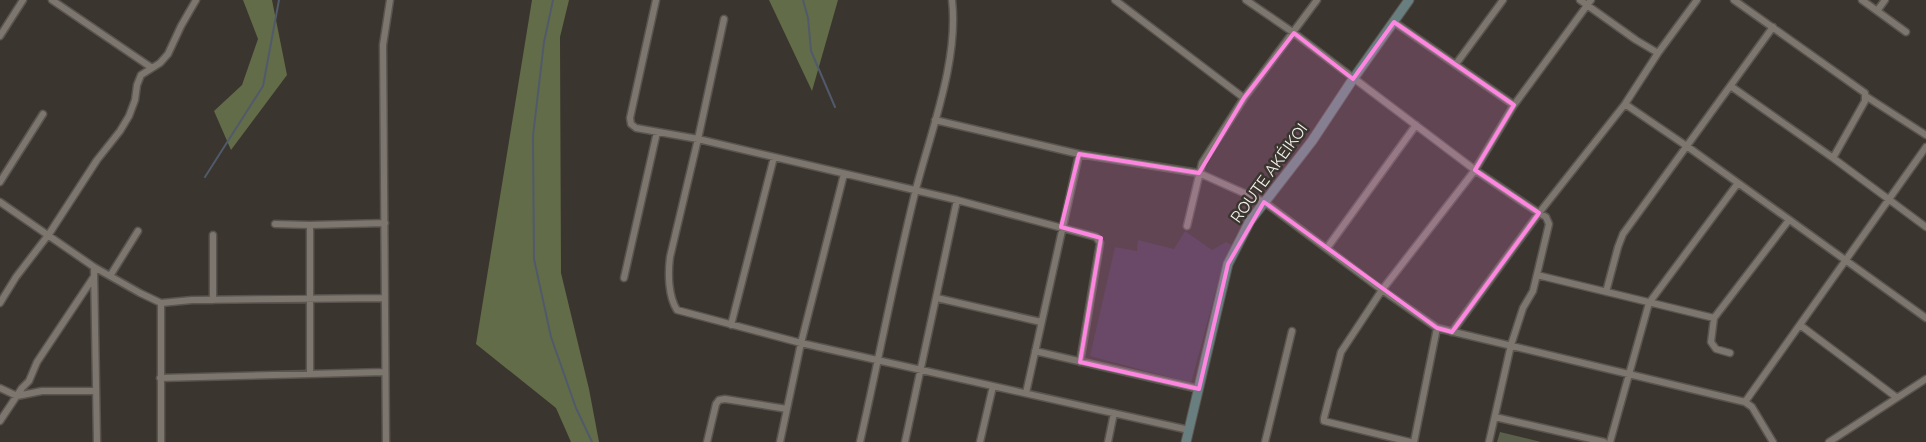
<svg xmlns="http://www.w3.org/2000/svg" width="1926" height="442" font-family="Raleway,sans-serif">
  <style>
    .commercial { fill: #443a49 }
    .green { fill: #5a604b }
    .forest { fill: #636c48 }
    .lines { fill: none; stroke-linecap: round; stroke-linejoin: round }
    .stream { stroke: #515a6b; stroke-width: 2 }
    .street-casing { stroke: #59544f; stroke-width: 9 }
    .secondary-casing { stroke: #59544f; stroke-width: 11 }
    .street { stroke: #7c766f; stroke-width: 6 }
    .secondary { stroke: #687e7f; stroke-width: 9 }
    .marked { fill: #fe85e0; fill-opacity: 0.2; stroke: #fe85e0; stroke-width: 4; stroke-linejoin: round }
    .labels { text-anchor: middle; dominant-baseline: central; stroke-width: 5; stroke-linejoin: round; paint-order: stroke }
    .street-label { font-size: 16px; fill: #f4f1ed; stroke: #3a352f }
  </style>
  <rect width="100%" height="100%" fill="#3a352f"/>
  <path class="commercial" d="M1185 231 1212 250 1226 242 1235 247 1224 260 1191 383 1090 356 1115 247 1137 251 1138 240 1174 249Z"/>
  <path class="green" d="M1500 432 1541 442H1497Z"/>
  <path class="forest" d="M243 0H272L287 75 231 150 214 111 242 85 258 39Z
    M532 0H569L560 37 561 273 589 389 599 442H571L556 408 476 344Z
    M769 0H838L812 91Z"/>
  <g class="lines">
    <path class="stream" d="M553 0 544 42 533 136 534 259 551 337 576 408 592 442
      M803 0 808 18 811 51 835 107
      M205 177 263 86 279 0"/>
    <g class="street-casing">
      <path id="street" d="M52 0 152 68
        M656 0 630 118 631 124 636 128 698 139 957 200 1096 237 1100 243 1080 362
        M1115 0 1244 98 1317 0
        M1246 0 1294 33 1475 170 1539 213 1625 104 1658 53 1697 0
        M1580 0 1636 40 1658 53
        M1734 0 1865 93V101L1833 158
        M1862 0 1906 32
        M1877 11 1885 0
        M724 19 698 139 670 257C668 273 668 296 677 310L801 343 1189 430
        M1394 22 1514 105
        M0 36 23 0
        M1456 64 1503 0
        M1732 87 1833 158 1926 227
        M1867 97 1926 135
        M1625 104 1688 147 1926 318
        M935 120 1079 154 1199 173 1264 202 1382 290 1437 328 1745 402 1752 407 1773 442
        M0 182 43 114
        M0 202 94 267 140 293 161 303 192 300 385 298
        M275 224 310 225V374
        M310 225 385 223
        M1187 226 1202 163 1244 98
        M213 235V300
        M1327 248 1416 125
        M94 267 97 442
        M1537 275 1714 318 1789 220
        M110 276 138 231
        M624 278 657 132
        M1606 292 1618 247 1623 234 1773 27
        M937 298 1041 322
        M0 303 16 277 49 234 97 160 120 131 129 116 135 100 137 85 141 75 160 63 168 54 181 26 196 0
        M161 303V442
        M1714 318 1711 342 1716 349 1730 353
        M731 325 774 157
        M1800 325 1896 397
        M1452 332 1539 213 1546 217 1549 224 1533 291 1523 308 1511 345 1489 442
        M1035 351 1199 389
        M160 378 384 372
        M0 388 17 396 42 391H96
        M1026 393 1079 154
        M1745 402 1926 147
        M1495 417 1604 442
        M0 421 22 388 29 381 37 362 93 278
        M386 442 383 45 390 0
        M707 442 716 404 719 400 725 399 787 409
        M780 442 801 343 844 174
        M860 442C879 358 895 273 916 189 931 131 959 60 952 0
        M905 442 957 200
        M980 442 993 386
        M1108 442 1114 413
        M1265 442 1292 331
        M1410 442 1324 421V418L1341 352 1382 290 1475 170 1514 105 1591 0
        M1414 442 1437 328
        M1610 442 1649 303 1738 183
        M1829 442 1926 379"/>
    </g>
    <g class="secondary-casing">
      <path id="secondary" d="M1186 442 1228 264 1250 221 1312 141 1353 79 1409 0"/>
    </g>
    <use href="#street" class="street"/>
    <use href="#secondary" class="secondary"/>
  </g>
  <path class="marked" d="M1394 22 1514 105 1475 170 1539 213 1452 332 1437 328 1264 202 1228 264 1199 389 1080 362 1101 238 1061 227 1079 154 1199 173 1244 98 1294 33 1353 79Z"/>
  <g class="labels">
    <g class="street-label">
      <text transform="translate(1269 173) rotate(-54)">ROUTE AKÉIKOI</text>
    </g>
  </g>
</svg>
